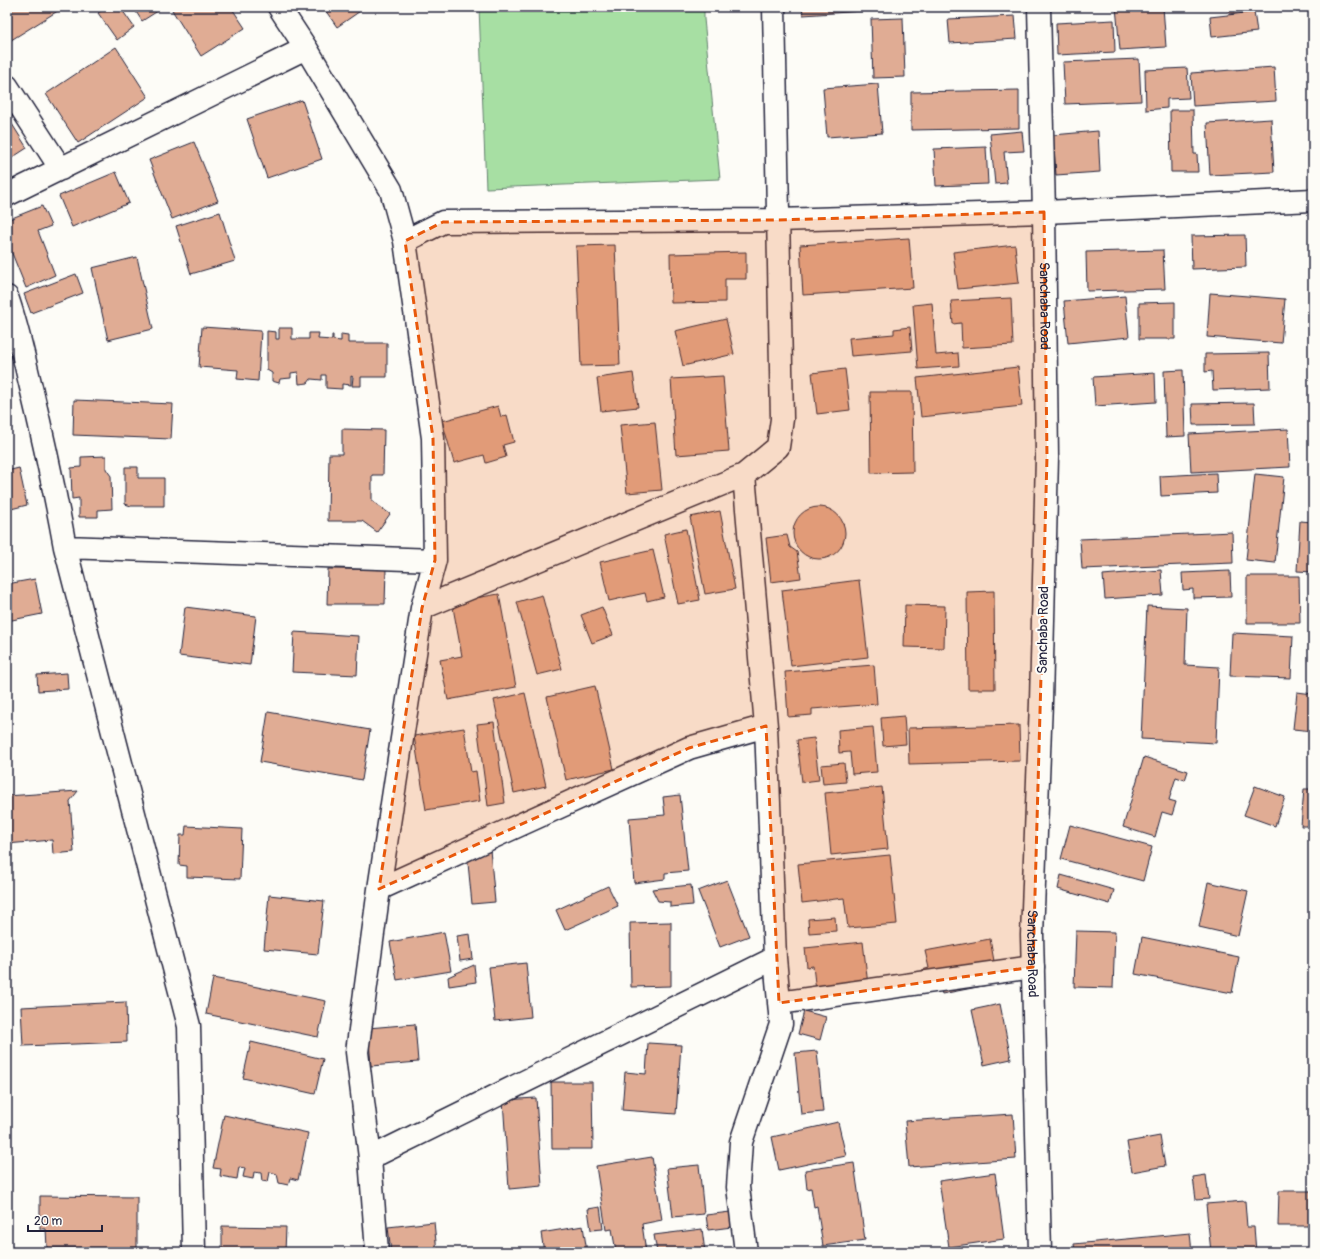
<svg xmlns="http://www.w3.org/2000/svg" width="1320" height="1259" font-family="Pangolin,sans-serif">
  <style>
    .green { fill: #a7dfa3; stroke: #64806f }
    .building { fill: #e0ac94; stroke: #22223b }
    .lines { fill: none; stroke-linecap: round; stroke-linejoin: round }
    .minor-casing { stroke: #22223b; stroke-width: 25 }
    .tertiary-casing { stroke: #22223b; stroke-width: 25 }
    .minor { stroke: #fdfcf7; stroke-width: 22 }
    .tertiary { stroke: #fdfcf7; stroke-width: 22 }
    .marked { fill: #e8590c; fill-opacity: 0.2; stroke: #e8590c; stroke-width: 3; stroke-dasharray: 8 5; stroke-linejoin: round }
    .labels { text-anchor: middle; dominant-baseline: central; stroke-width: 4; stroke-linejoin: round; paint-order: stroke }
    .street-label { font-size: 14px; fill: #22223b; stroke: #fdfcf7 }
  </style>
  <rect width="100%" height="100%" fill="#fdfcf7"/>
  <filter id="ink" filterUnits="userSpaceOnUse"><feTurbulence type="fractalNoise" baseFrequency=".025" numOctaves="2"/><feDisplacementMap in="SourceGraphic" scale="8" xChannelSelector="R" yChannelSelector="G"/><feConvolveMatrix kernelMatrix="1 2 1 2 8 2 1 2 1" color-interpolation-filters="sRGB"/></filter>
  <g filter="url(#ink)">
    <path class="green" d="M479 7H704V19L720 179 486 188Z"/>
    <path class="building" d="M7 7H64L8 42 7 39Z
      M106 7H120L134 27 117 40 98 13Z
      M133 7H164L142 21Z
      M177 7H231L245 28 201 56 172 10Z
      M323 7H366L337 27Z
      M802 7H864V11L803 15Z
      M1116 7H1163L1166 47 1120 50Z
      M1228 7H1263L1264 10 1229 14Z
      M1254 12 1257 32 1212 37 1210 17Z
      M1015 16 1017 39 950 43 948 19Z
      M903 18 905 77 873 78 871 19Z
      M1114 20 1115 52 1057 55 1056 23Z
      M116 47 148 97 78 143 46 94Z
      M1139 59 1141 101 1065 104 1063 62Z
      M1274 67 1276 101 1193 106 1191 73Z
      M1187 68 1189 98 1167 99V108L1146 110 1145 70Z
      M878 84 882 133 827 137 823 88Z
      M1019 90V128L911 130V92Z
      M302 100 322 159 267 178 247 119Z
      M1170 110H1193L1194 154H1197L1198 172H1171Z
      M7 116 27 148 7 161Z
      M1271 119 1274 172 1210 175 1207 123Z
      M1022 131 1024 151 1004 152 1007 183 995 184 990 134Z
      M1098 131 1100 172 1056 175 1053 135Z
      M194 142 218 201 172 219 149 160Z
      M986 147 988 184 936 186 934 149Z
      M116 172 129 203 72 227 59 196Z
      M42 206 51 226 38 231 55 275 26 288 7 241V220Z
      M220 212 235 261 191 274 176 226Z
      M1245 235 1246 267 1192 269 1191 236Z
      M909 238 913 288 803 295 800 245Z
      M615 245 620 365 581 366 576 246Z
      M1015 245 1019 283 958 289 953 252Z
      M1163 250 1165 289 1087 291 1086 252Z
      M746 252V279H725V302L671 303 670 254Z
      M137 257 153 329 108 340 92 268Z
      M76 274 83 293 31 313 24 294Z
      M1210 293 1285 299 1281 343 1207 337Z
      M1125 296 1129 337 1068 343 1064 301Z
      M1011 298 1013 345 962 348 961 323 953 324 951 301Z
      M1175 302V339H1139V303Z
      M932 303 936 355 958 353 959 366 918 369 913 305Z
      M726 319 734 354 683 366 675 331Z
      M202 327 261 331 258 381 237 379 238 370 199 367Z
      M910 327 912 351 851 356 849 338 894 334V329Z
      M279 328H292V339H309V333H319L318 339 332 340V335H333V340L341 341V334L348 335V343H387V377H361V386H352L353 377 351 376V385L342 384V389L326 388V375H322V380L311 379 308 383 299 384 298 372 291 373V378L280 379 279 383 272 381V373L267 370V331L276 332V339H279Z
      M1269 353 1270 388 1213 390 1212 371 1205 372V354Z
      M1018 367 1022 406 921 417 917 378Z
      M845 369 850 410 817 414 812 373Z
      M1183 370 1185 436 1166 437 1164 371Z
      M633 373 638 407 601 411 597 378Z
      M1155 373 1156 402 1095 406 1093 377Z
      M723 376 729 451 676 455 671 379Z
      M870 392H912L913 472 871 473Z
      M74 400 173 404 171 439 73 435Z
      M1254 403 1255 424 1193 425 1192 404Z
      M498 406 501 417 507 415 514 442 503 445 506 457 486 463 484 455 454 463 442 421Z
      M655 422 662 490 627 493 620 425Z
      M342 429 384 430 383 475H372V501L390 514 377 532 362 521H328L329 454H342Z
      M1288 429 1290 467 1191 472 1189 434Z
      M106 456V469L111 476 112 509 98 510V517H79V498L72 499 71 468 81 467V457Z
      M125 467H138V478H164V506H131L125 504Z
      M19 468 27 505 7 510V471Z
      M1216 473 1217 493 1161 496 1160 476Z
      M1255 474 1284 477 1275 563 1246 560Z
      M793 533a26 26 0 1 1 52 0a26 26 0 1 1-52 0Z
      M720 511 735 589 705 594 690 517Z
      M1300 521 1313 522V572L1297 571Z
      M686 529 700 600 678 604 664 534Z
      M1232 532 1233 563 1082 569 1080 539Z
      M787 535 790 547 797 552 801 578 771 582 766 538Z
      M653 550 664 597 647 601 645 593 609 601 600 562Z
      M328 569H386L385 604H327Z
      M1161 570 1163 595 1105 599 1103 575Z
      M1230 571 1231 597 1193 598V589L1183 590 1182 573Z
      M1247 576H1299L1300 623H1247Z
      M35 579 42 614 7 621V584Z
      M859 580 868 657 791 666 782 590Z
      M994 591 995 689H968L967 592Z
      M499 594 516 687 448 700 440 660 462 656 452 602Z
      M542 595 562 669 537 675 517 602Z
      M905 605 945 606 944 648 904 647Z
      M1147 606 1187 608 1185 665 1219 667 1216 743 1141 739Z
      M185 607 256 616 250 665 179 656Z
      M602 607 613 635 592 643 581 615Z
      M294 632 359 636 357 675 292 672Z
      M1232 633 1293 636 1291 678 1230 676Z
      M874 665 877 704 812 709V715L788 717 785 672Z
      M67 673 68 689 38 691 37 675Z
      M595 686 614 769 566 780 547 697Z
      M1297 692 1313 694V731L1293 729Z
      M525 693 546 786 514 793 494 700Z
      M268 712 370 730 362 780 260 762Z
      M904 716 906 744 883 746 881 718Z
      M494 722 505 803 488 806 477 724Z
      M1019 725 1020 761 909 764 908 728Z
      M873 727 877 772 852 774 850 752 839 753 838 730Z
      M464 728 471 772 476 771 480 801 426 810 414 736Z
      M814 738 819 780 802 782 797 740Z
      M1144 757 1188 771 1185 780 1176 777 1169 800 1176 802 1172 815 1162 812 1155 837 1123 827Z
      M844 763 846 782 823 784 821 765Z
      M1255 786 1285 797 1275 826 1244 815Z
      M882 787 888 849 831 855 825 793Z
      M1304 789H1313V826H1301Z
      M78 791 70 801 74 852 53 854 52 840 7 844V796Z
      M680 795 688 871 665 873V879L634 883 629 818 665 815 663 797Z
      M1070 825 1152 847 1143 881 1061 859Z
      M186 826 242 829 240 879 187 877V866L179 865 180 835H185Z
      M490 850 495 902 472 904 467 853Z
      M890 855 897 924 848 928 844 898 802 903 798 864Z
      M1061 875 1114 890 1110 904 1058 889Z
      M727 880 749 936 720 947 698 891Z
      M1208 882 1248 891 1238 936 1199 927Z
      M691 885 693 905 670 907V902L658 901 652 889Z
      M608 886 618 906 565 930 556 910Z
      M269 895 324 901 318 954 264 949Z
      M835 917 836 931 809 933 808 919Z
      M671 922V986L631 987 630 923Z
      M1076 931 1115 932 1113 988 1074 987Z
      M444 932 451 971 397 980 390 942Z
      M470 934 473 959 460 961 457 936Z
      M1142 937 1239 957 1232 993 1135 974Z
      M990 939 998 983 942 994 940 988 925 991 922 970 929 968 925 951Z
      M863 942 868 985 816 991 813 966 807 967 805 948Z
      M526 963 531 1017 495 1021 489 967Z
      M474 965 476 982 449 986 448 977Z
      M213 978 326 1001 318 1037 206 1014Z
      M126 1002 127 1042 23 1046 21 1007Z
      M1000 1004 1011 1059 984 1065 972 1010Z
      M804 1011 826 1017 820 1040 798 1034Z
      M415 1024 418 1062 371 1066 368 1028Z
      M251 1042 323 1059 315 1094 243 1078Z
      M648 1043 681 1045 676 1114 622 1110 625 1072 646 1074Z
      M817 1051 823 1112 801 1114 795 1053Z
      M551 1082H592L593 1149H552Z
      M536 1098 542 1186 509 1189 503 1100Z
      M1013 1114 1016 1159 909 1167 905 1121Z
      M224 1115 308 1133 298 1180 290 1178 288 1185 279 1183 277 1174 270 1172 268 1182 262 1181 261 1173 254 1172 253 1179 243 1177 245 1168 239 1167 237 1179 220 1176 221 1169 213 1168Z
      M838 1122 846 1156 779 1170 772 1137Z
      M1160 1136 1165 1166 1132 1172 1127 1142Z
      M652 1157 662 1220 642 1224 646 1252H616L612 1229 606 1230 596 1166Z
      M854 1163 865 1240 823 1246 817 1206 814 1207 811 1188 807 1189 805 1170Z
      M699 1165 704 1214 673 1217 667 1168Z
      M995 1173 1004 1239 949 1247 939 1181Z
      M1206 1175 1209 1199 1196 1200 1193 1177Z
      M1279 1191H1313L1312 1226H1278Z
      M40 1196 137 1197V1248H47L46 1229H40Z
      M1245 1201 1247 1227H1254L1256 1252H1211L1206 1204Z
      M600 1207 603 1229 591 1230 588 1209Z
      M730 1212 732 1227 708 1230 706 1215Z
      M434 1222 437 1252H391L388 1227Z
      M222 1226 286 1227 285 1252H222Z
      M583 1226 587 1252H544L541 1233Z
      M702 1229 705 1252H657L654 1235Z
      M1190 1233 1192 1252H1075L1074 1244Z"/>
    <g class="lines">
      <g class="minor-casing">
        <path id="minor" d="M279 7 306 48 391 190 405 241 433 438 435 560 422 608 379 889 357 1052 370 1158 377 1252
          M7 86 61 169
          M7 195 306 48
          M405 241 443 222 778 220 1044 212 1313 200
          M7 297C17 325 23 354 30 383 43 437 55 492 65 547L189 1026 194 1252
          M744 475 766 726 775 958 781 1024 741 1142 738 1187 746 1252
          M65 547 435 560
          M422 608 744 475 778 447 782 419 774 7
          M379 889 689 748 766 726
          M779 1003 1033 967
          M370 1158 775 958"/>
      </g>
      <g class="tertiary-casing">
        <g id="tertiary">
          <path id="s1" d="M1039 7 1044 212 1047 457 1041 702 1032 935 1040 1252"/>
        </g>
      </g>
      <use href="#minor" class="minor"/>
      <use href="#tertiary" class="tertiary"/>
    </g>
  </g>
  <path class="marked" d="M1044 212 1047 457 1033 967 779 1003 766 726 689 748 379 889 422 608 435 560 433 438 405 241 443 222 778 220Z"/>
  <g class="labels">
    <g class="street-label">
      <text stroke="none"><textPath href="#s1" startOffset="299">Sanchaba Road</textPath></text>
      <text transform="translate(1043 630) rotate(-89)">Sanchaba Road</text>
      <text stroke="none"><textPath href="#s1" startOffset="947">Sanchaba Road</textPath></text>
    </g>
  </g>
  <rect width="1320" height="1259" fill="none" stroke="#fdfcf7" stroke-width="24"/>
  <rect x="12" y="12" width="1296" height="1235" fill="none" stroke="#22223b" stroke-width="1.5" filter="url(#ink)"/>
  <path d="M28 1225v6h74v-6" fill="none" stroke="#22223b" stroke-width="2"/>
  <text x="34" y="1225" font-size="12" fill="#22223b" stroke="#fdfcf7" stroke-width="3" paint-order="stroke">20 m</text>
</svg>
